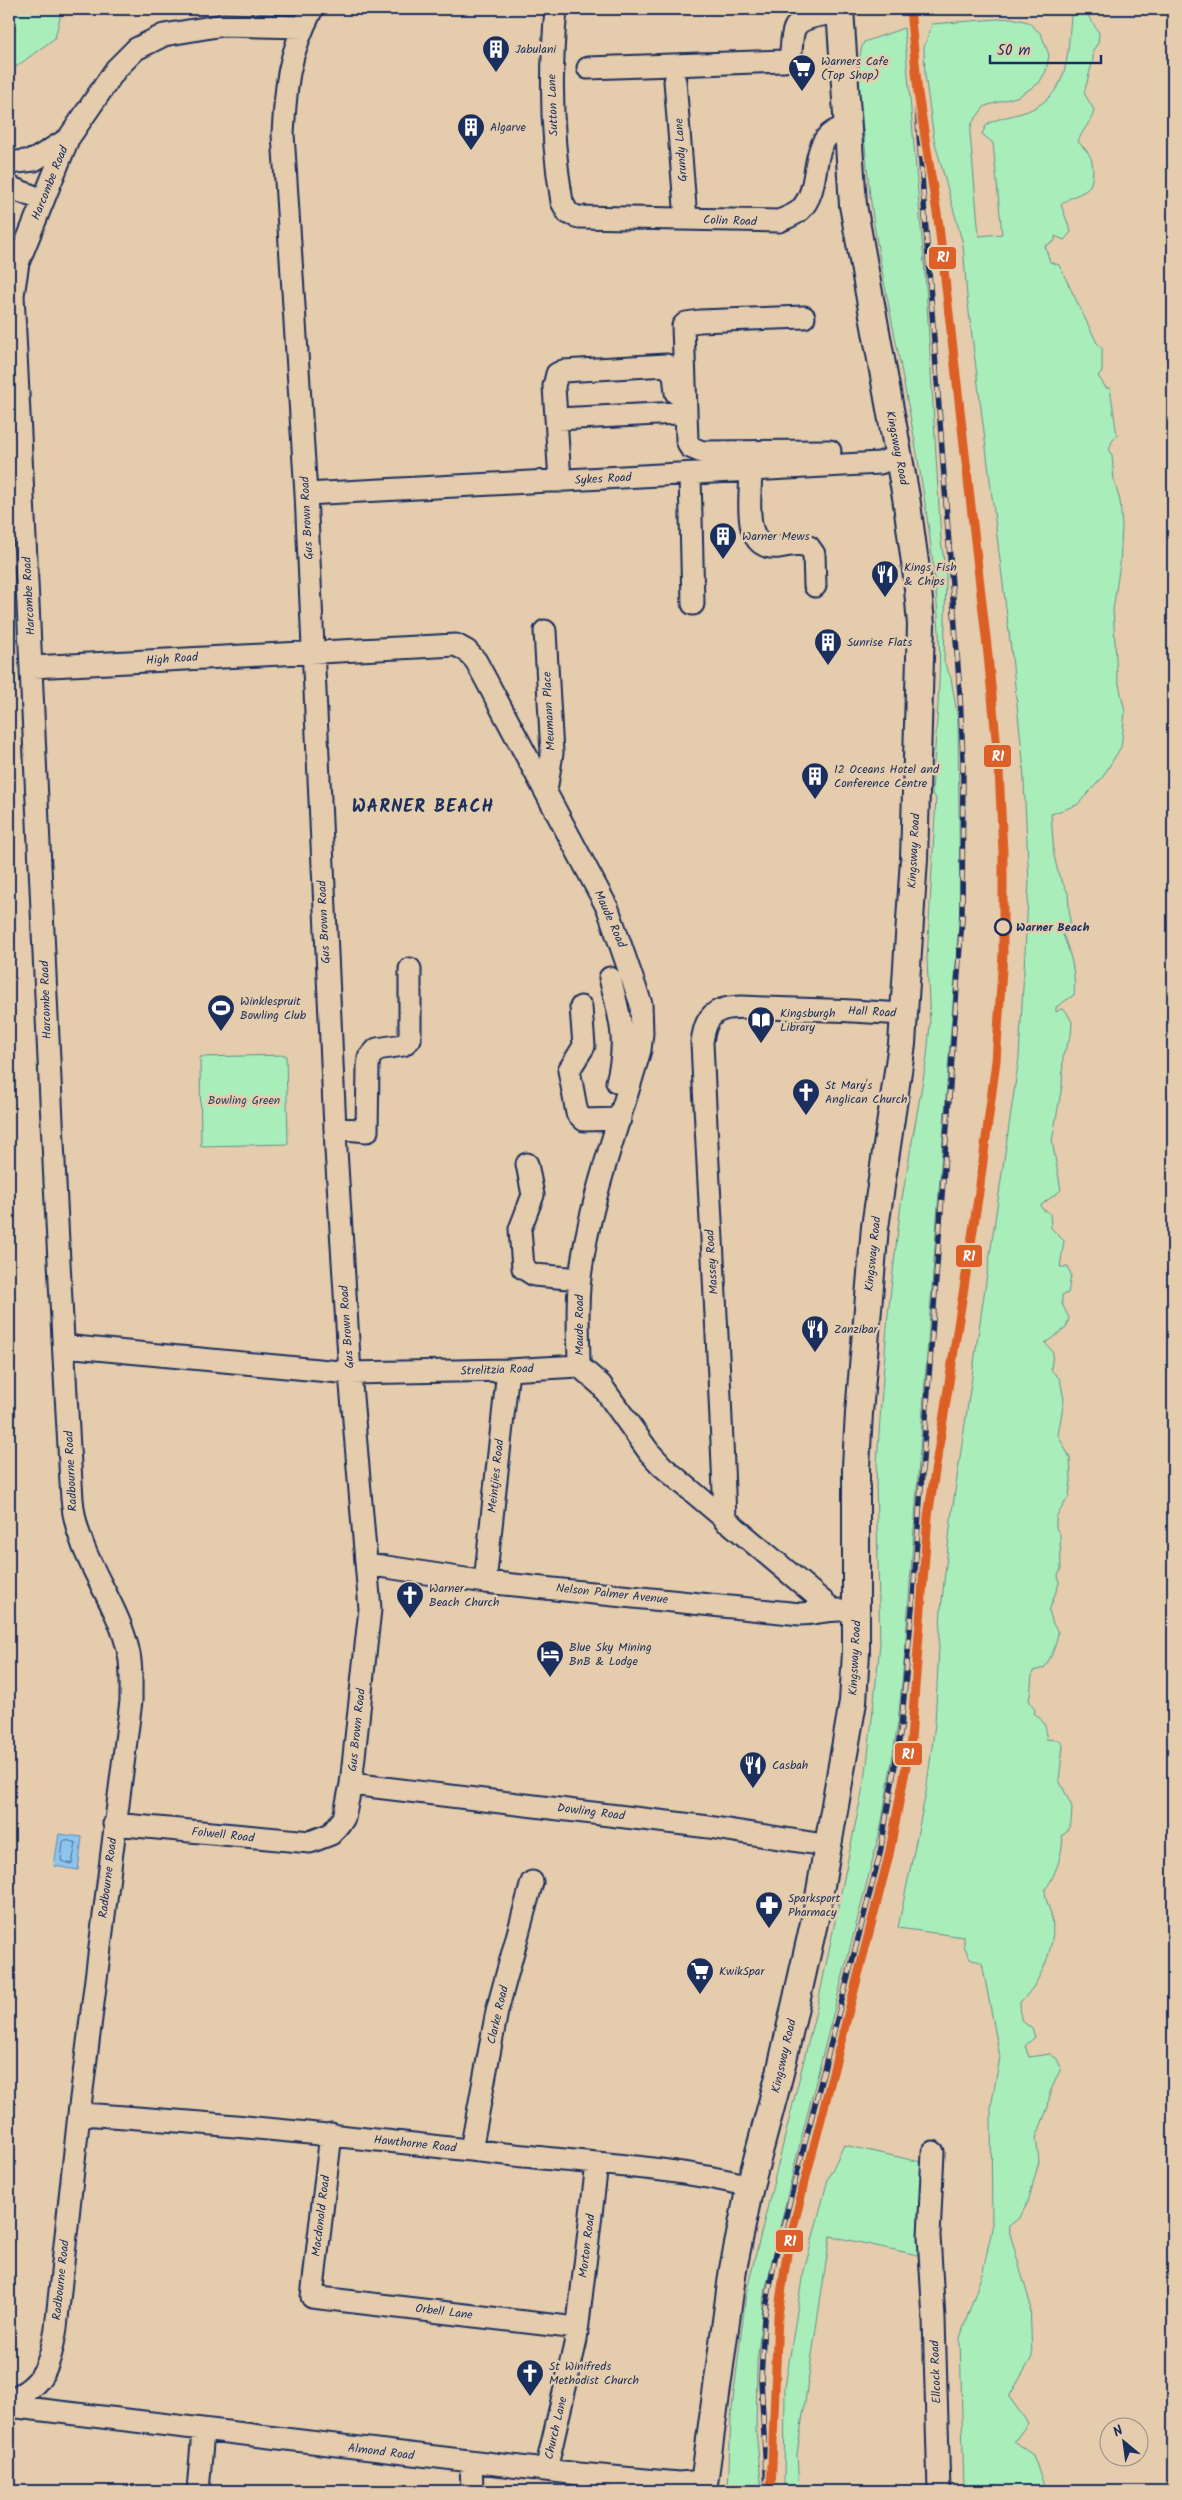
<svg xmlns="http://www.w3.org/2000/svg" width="1182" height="2500" font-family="Kalam,sans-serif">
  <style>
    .green { fill: #a9eeba; stroke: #628e8c }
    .water { fill: #8ec5ed; stroke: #6089b4 }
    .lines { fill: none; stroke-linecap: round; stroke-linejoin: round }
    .shore { stroke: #496b97; stroke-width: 1 }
    .minor-casing { stroke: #1b2f5e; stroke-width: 25 }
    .major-casing { stroke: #1b2f5e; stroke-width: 30 }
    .minor { stroke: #e4ccac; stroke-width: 21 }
    .major { stroke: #e4ccac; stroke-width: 26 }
    .rail-casing { stroke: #1b2f5e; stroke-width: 5.5 }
    .rail { stroke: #e4ccac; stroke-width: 4; stroke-dasharray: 11; stroke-linecap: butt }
    .rail-1-casing { stroke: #e4ccac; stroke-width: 12 }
    .rail-1 { stroke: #dc6028; stroke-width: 9 }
    .stop-dot { fill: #e4ccac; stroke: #1b2f5e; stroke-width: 2.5 }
    .labels { text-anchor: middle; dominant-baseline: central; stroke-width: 5; stroke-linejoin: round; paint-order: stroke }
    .poi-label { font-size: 12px; fill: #1b2f5e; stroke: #e4ccac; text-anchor: start }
    .street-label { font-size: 12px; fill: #1b2f5e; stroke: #e4ccac }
    .stop-label { font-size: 12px; font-weight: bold; fill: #1b2f5e; stroke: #e4ccac; text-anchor: start }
    .park-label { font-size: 12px; fill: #294267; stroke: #e4ccac }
    .district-label { font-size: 18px; font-weight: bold; letter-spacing: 1px; fill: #1b2f5e; stroke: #e4ccac }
    .line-badge { stroke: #e4ccac; stroke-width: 2 }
    .badge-label { font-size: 14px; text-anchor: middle; font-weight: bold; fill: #fff }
  </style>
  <rect width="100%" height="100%" fill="#e4ccac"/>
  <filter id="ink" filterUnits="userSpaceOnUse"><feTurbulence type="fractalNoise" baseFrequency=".02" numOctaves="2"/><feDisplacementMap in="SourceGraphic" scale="10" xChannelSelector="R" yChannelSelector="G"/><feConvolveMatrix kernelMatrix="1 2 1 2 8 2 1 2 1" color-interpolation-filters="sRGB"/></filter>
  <g filter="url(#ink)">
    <path class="green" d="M9 9H62L55 38 9 72Z
      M1072 9C1088 9 1091 21 1099 33L1098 43 1093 50V60L1084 93 1094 110C1091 124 1082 129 1078 142 1083 147 1088 151 1091 158 1094 167 1094 186 1085 191 1076 196 1069 197 1061 205L1071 232 1064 240 1055 236V241L1045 246 1050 262 1059 265 1097 343 1102 348V371L1098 376 1106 388H1110L1117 436 1112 441 1109 451 1112 455 1114 481 1120 501 1122 526 1120 564 1113 610 1117 675 1125 712 1121 747 1102 778 1077 805 1051 814 1054 856 1059 876 1068 893 1070 922 1063 935C1071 954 1076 974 1074 995L1056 1007V1012L1061 1009 1066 1011 1072 1022 1071 1035 1063 1055 1062 1086 1052 1141 1061 1190 1041 1205 1042 1209 1050 1213 1051 1228 1064 1241 1060 1267H1068L1071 1275 1068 1293 1062 1295V1304L1069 1318 1066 1328 1045 1343 1053 1352 1051 1370 1060 1379 1064 1400 1058 1435 1070 1458 1071 1480 1069 1496 1056 1517V1528L1060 1535 1061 1569 1058 1575 1059 1583 1049 1611 1053 1624 1058 1632C1056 1646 1052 1656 1044 1668L1033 1671C1030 1681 1032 1690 1029 1700L1035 1710 1034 1713C1043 1720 1048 1727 1046 1739L1059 1740 1063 1746 1059 1780 1072 1807 1071 1823 1066 1833 1062 1835C1065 1848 1054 1880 1045 1889 1045 1901 1050 1908 1052 1919 1057 1945 1039 1986 1020 2002L1021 2020 1032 2029 1035 2037 1025 2046 1029 2057 1050 2054 1057 2059 1061 2068 1050 2092 1048 2107 1036 2138 1039 2161 1028 2202 1020 2217 1008 2227 1030 2303 1032 2357 1009 2397 1028 2423 1014 2442 1033 2455 1046 2491H964L960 2338 983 2271 992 2229 991 2107 1000 2057 982 1963 970 1958 964 1946V1937L898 1928 926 1793 935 1724 941 1609 952 1512 1019 1058 1029 882 1023 761 1011 648 967 296 963 244 934 139 925 74 924 48 932 24 1011 18 1028 22 1041 34 1049 55 1046 71 1039 83 1019 96 985 106 972 123 970 134 979 236 1002 234 993 143 982 134 987 124C1000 117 1014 116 1028 111 1074 91 1066 51 1072 9Z
      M904 28 926 287 941 541 946 575 944 662 951 678 958 720 960 908 905 1651 898 1723 881 1827 796 2159 764 2296 757 2363 756 2431 762 2491H728L731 2417 746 2294 818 2003 866 1773 872 1719 880 1644 876 1480 881 1404 888 1315 901 1204 927 1057 930 1024 927 959 936 798 932 794C935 735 943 674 938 615 932 537 919 460 904 384 891 311 873 240 867 166 865 138 852 64 864 42Z
      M286 1055 288 1144 201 1146 200 1057Z
      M844 2145 925 2163 918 2255 830 2236 797 2454 799 2491H784L785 2388 802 2279 828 2179Z"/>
    <path class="water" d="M59 1834 82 1837 78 1870 54 1866Z"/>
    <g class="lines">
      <path class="shore" d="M66 1840 76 1843 72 1864 61 1861 63 1842Z"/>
      <g class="minor-casing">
        <path id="minor" d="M556 9C550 74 551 137 562 202L568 213 578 217 779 221C786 218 795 215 800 210 826 185 803 135 847 127
          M588 68 784 61 790 58C792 49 791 39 794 30 799 15 827 15 840 12
          M675 81 686 219
          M9 163 34 160 68 139
          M9 187 43 200
          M804 317 700 321 686 323 683 326 687 440 690 447 702 452 830 451
          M557 419 678 413
          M751 471C751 495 740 552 779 547 789 545 800 542 809 547L814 554 815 586
          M690 474 693 604
          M560 481 554 386 557 374 563 371 666 365 674 374 676 393
          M306 494 880 463 898 456
          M545 631 552 753 546 791
          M32 667 456 645 467 651 476 661 608 909 641 1004 642 1033 640 1050C619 1125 589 1200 580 1278 576 1307 579 1337 579 1366
          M610 978C620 1018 628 1040 617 1082
          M581 1007 584 1046 569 1070 577 1113 584 1120 620 1119
          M335 1128 367 1131 368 1067 369 1058 377 1049 403 1045 410 1039V969
          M527 1164 533 1195 520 1229 523 1268 534 1275 580 1279
          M64 1346 350 1373 508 1370 579 1366 601 1385 649 1452 662 1466 832 1609
          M725 1521C720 1361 709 1201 702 1042 704 1029 707 1015 721 1010 734 1005 752 1008 766 1008 812 1009 858 1011 904 1014
          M367 1564 485 1582 800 1614C815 1614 828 1609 843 1610
          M485 1582 508 1370
          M351 1784 709 1827 830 1846
          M114 1824 310 1842 331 1834 344 1818 351 1784 370 1609 350 1373 336 1150 306 494 283 134C286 83 288 56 312 9
          M79 2114C225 2123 370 2139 515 2155 593 2164 674 2167 750 2186
          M331 2134 312 2297 577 2328
          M471 2150 497 2011 532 1882
          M933 2152 929 2236 934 2319 939 2491
          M9 2400C45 2386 50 2363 56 2328L79 2114 131 1701C131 1685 132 1670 129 1654 118 1599 77 1560 72 1499 48 1098 34 696 13 295L18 263 68 139 116 69 136 49 164 35 223 25 303 27
          M9 2406 579 2474 679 2483 705 2481
          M471 2462 472 2491
          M546 2470 576 2340 597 2164
          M198 2491 203 2431"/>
      </g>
      <g class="major-casing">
        <path id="major" d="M703 2491 733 2269 750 2186 780 2073 816 1914 853 1702 856 1652V1466L859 1413 875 1227 902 1044 914 859 921 625 917 577 906 497 853 205 840 9"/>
      </g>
      <use href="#minor" class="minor"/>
      <use href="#major" class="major"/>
      <g class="rail-casing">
        <path id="rail" d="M767 2491 761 2380 764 2319 775 2258 880 1854 901 1729 913 1598 962 918 963 760 960 694 912 40"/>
      </g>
      <use href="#rail" class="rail"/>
      <g class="rail-1-casing">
        <path id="rail-1" d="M771 2491 778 2315 788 2247 889 1855 911 1740 928 1516 979 1192 996 1061 1003 954V852L999 770 988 655 939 226 918 93 910 9"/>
      </g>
      <use href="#rail-1" class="rail-1"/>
    </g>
  </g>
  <defs>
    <g id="building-pin" transform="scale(1.4375)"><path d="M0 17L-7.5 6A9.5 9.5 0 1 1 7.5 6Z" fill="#1b2f5e" stroke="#e4ccac"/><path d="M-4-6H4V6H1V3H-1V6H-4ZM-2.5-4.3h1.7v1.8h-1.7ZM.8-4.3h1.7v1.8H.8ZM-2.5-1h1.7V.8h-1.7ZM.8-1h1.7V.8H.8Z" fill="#fff"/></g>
    <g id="supermarket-pin" transform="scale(1.4375)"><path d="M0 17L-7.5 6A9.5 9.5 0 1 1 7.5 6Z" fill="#1b2f5e" stroke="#e4ccac"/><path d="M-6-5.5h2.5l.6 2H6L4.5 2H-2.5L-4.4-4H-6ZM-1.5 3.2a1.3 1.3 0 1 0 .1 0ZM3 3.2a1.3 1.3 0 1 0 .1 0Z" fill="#fff"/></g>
    <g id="restaurant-pin" transform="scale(1.4375)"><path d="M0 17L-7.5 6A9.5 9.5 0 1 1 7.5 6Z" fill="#1b2f5e" stroke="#e4ccac"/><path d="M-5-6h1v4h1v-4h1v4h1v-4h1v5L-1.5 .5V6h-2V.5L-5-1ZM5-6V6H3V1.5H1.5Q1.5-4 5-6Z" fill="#fff"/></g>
    <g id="stadium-pin" transform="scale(1.4375)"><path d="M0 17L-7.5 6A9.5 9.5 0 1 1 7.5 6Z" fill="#1b2f5e" stroke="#e4ccac"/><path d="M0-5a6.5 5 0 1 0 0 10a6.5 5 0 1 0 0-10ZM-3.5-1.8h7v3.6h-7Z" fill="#fff"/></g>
    <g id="library-pin" transform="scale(1.4375)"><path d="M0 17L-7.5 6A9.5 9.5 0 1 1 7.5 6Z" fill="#1b2f5e" stroke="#e4ccac"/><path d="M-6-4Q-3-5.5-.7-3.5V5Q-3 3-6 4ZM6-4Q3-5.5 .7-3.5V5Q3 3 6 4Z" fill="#fff"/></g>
    <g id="church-pin" transform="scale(1.4375)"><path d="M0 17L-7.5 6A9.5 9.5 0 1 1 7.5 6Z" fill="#1b2f5e" stroke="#e4ccac"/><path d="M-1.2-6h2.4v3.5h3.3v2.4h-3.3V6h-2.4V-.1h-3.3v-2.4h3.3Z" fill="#fff"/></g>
    <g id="hotel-pin" transform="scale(1.4375)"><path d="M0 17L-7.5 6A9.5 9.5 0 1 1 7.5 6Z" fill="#1b2f5e" stroke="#e4ccac"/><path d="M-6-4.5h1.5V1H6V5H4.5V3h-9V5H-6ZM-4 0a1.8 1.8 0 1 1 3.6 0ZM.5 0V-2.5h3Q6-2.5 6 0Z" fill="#fff"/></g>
    <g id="pharmacy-pin" transform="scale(1.4375)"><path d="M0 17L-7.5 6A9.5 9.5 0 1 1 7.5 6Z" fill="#1b2f5e" stroke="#e4ccac"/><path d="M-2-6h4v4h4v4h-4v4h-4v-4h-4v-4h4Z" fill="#fff"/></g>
  </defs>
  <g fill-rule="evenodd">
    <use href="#building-pin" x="496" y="49"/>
    <use href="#supermarket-pin" x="802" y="68"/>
    <use href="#building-pin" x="471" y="127"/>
    <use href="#building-pin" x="723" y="536"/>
    <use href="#restaurant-pin" x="885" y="574"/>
    <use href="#building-pin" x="828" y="642"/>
    <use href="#building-pin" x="815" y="776"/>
    <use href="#stadium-pin" x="221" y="1008"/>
    <use href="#library-pin" x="761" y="1020"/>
    <use href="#church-pin" x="806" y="1092"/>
    <use href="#restaurant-pin" x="815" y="1329"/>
    <use href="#church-pin" x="410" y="1595"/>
    <use href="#hotel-pin" x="550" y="1654"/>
    <use href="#restaurant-pin" x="753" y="1765"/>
    <use href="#pharmacy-pin" x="769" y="1905"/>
    <use href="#supermarket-pin" x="700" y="1971"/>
    <use href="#church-pin" x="530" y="2373"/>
  </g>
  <circle class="stop-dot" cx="1003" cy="927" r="8"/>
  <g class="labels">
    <g class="poi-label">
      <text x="515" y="49">Jabulani</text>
      <text x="821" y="61">Warners Cafe<tspan x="821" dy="14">(Top Shop)</tspan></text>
      <text x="490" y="127">Algarve</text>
      <text x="742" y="536">Warner Mews</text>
      <text x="904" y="567">Kings Fish<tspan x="904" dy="14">&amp; Chips</tspan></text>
      <text x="847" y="642">Sunrise Flats</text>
      <text x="834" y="769">12 Oceans Hotel and<tspan x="834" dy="14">Conference Centre</tspan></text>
      <text x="240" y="1001">Winklespruit<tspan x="240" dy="14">Bowling Club</tspan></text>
      <text x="780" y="1013">Kingsburgh<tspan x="780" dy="14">Library</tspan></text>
      <text x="825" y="1085">St Mary's<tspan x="825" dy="14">Anglican Church</tspan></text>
      <text x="834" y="1329">Zanzibar</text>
      <text x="429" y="1588">Warner<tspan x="429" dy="14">Beach Church</tspan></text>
      <text x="569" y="1647">Blue Sky Mining<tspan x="569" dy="14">BnB &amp; Lodge</tspan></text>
      <text x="772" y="1765">Casbah</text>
      <text x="788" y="1898">Sparksport<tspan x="788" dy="14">Pharmacy</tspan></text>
      <text x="719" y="1971">KwikSpar</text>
      <text x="549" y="2366">St Winifreds<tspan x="549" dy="14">Methodist Church</tspan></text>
    </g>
    <g class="street-label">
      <text transform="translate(553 105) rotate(-92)">Sutton Lane</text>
      <text transform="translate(681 150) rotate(-94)">Grundy Lane</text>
      <text transform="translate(50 183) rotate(-68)">Harcombe Road</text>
      <text transform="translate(730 221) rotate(2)">Colin Road</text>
      <text transform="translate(897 448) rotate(79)">Kingsway Road</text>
      <text transform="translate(603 479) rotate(-3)">Sykes Road</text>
      <text transform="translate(307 518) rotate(-93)">Gus Brown Road</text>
      <text transform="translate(29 596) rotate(-93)">Harcombe Road</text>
      <text transform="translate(172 659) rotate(-4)">High Road</text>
      <text transform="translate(549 711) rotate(-93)">Meumann Place</text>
      <text transform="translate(914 851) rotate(-87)">Kingsway Road</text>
      <text transform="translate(610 919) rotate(66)">Maude Road</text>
      <text transform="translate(324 922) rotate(-93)">Gus Brown Road</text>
      <text transform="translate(46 1000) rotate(-92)">Harcombe Road</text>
      <text transform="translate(872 1012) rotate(3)">Hall Road</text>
      <text transform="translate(873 1254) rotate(-84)">Kingsway Road</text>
      <text transform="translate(712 1262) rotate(-94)">Massey Road</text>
      <text transform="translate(579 1325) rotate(-90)">Maude Road</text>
      <text transform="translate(347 1327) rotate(-94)">Gus Brown Road</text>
      <text transform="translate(497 1370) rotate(-2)">Strelitzia Road</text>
      <text transform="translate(71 1471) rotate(-93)">Radbourne Road</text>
      <text transform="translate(496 1476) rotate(-84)">Meintjies Road</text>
      <text transform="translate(612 1594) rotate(6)">Nelson Palmer Avenue</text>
      <text transform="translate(855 1658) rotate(-87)">Kingsway Road</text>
      <text transform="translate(357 1730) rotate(-84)">Gus Brown Road</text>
      <text transform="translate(591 1812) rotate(7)">Dowling Road</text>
      <text transform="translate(223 1835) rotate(6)">Folwell Road</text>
      <text transform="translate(108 1878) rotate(-83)">Radbourne Road</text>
      <text transform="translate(498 2015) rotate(-77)">Clarke Road</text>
      <text transform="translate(784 2056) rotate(-77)">Kingsway Road</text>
      <text transform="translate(415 2144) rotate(6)">Hawthorne Road</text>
      <text transform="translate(321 2216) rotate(-83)">Macdonald Road</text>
      <text transform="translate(587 2246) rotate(-83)">Morton Road</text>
      <text transform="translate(61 2280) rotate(-84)">Radbourne Road</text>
      <text transform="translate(444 2312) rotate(7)">Orbell Lane</text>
      <text transform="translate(936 2372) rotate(-92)">Ellcock Road</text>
      <text transform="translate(556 2428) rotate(-77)">Church Lane</text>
      <text transform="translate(381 2452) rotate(7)">Almond Road</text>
    </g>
    <g class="stop-label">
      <text x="1016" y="927">Warner Beach</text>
    </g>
    <g class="park-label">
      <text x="244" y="1100">Bowling Green</text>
    </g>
    <g class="district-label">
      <text x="423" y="807">WARNER BEACH</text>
    </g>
  </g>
  <g class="line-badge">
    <rect x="928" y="246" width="29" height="24" rx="5" fill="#dc6028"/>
    <rect x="983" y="744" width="29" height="24" rx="5" fill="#dc6028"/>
    <rect x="955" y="1244" width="28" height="24" rx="5" fill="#dc6028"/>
    <rect x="894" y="1742" width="29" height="24" rx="5" fill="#dc6028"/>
    <rect x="775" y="2229" width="29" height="24" rx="5" fill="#dc6028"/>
  </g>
  <g class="badge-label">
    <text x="943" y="262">R1</text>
    <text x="998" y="761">R1</text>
    <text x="969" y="1261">R1</text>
    <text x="908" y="1759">R1</text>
    <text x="790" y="2246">R1</text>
  </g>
  <rect width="1182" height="2500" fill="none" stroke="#e4ccac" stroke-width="30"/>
  <rect x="15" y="15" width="1152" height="2470" fill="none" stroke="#1b2f5e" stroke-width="2" filter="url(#ink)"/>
  <g transform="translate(1124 2442) rotate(331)"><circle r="24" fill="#e4ccac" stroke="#948d8d"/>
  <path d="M0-4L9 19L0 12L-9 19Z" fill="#1b2f5e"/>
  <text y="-8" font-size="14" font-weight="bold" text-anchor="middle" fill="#1b2f5e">N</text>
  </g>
  <path d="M990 55v8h111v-8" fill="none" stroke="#1b2f5e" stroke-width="2.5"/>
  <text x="997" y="55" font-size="15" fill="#1b2f5e" stroke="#e4ccac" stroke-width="4" paint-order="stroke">50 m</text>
</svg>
